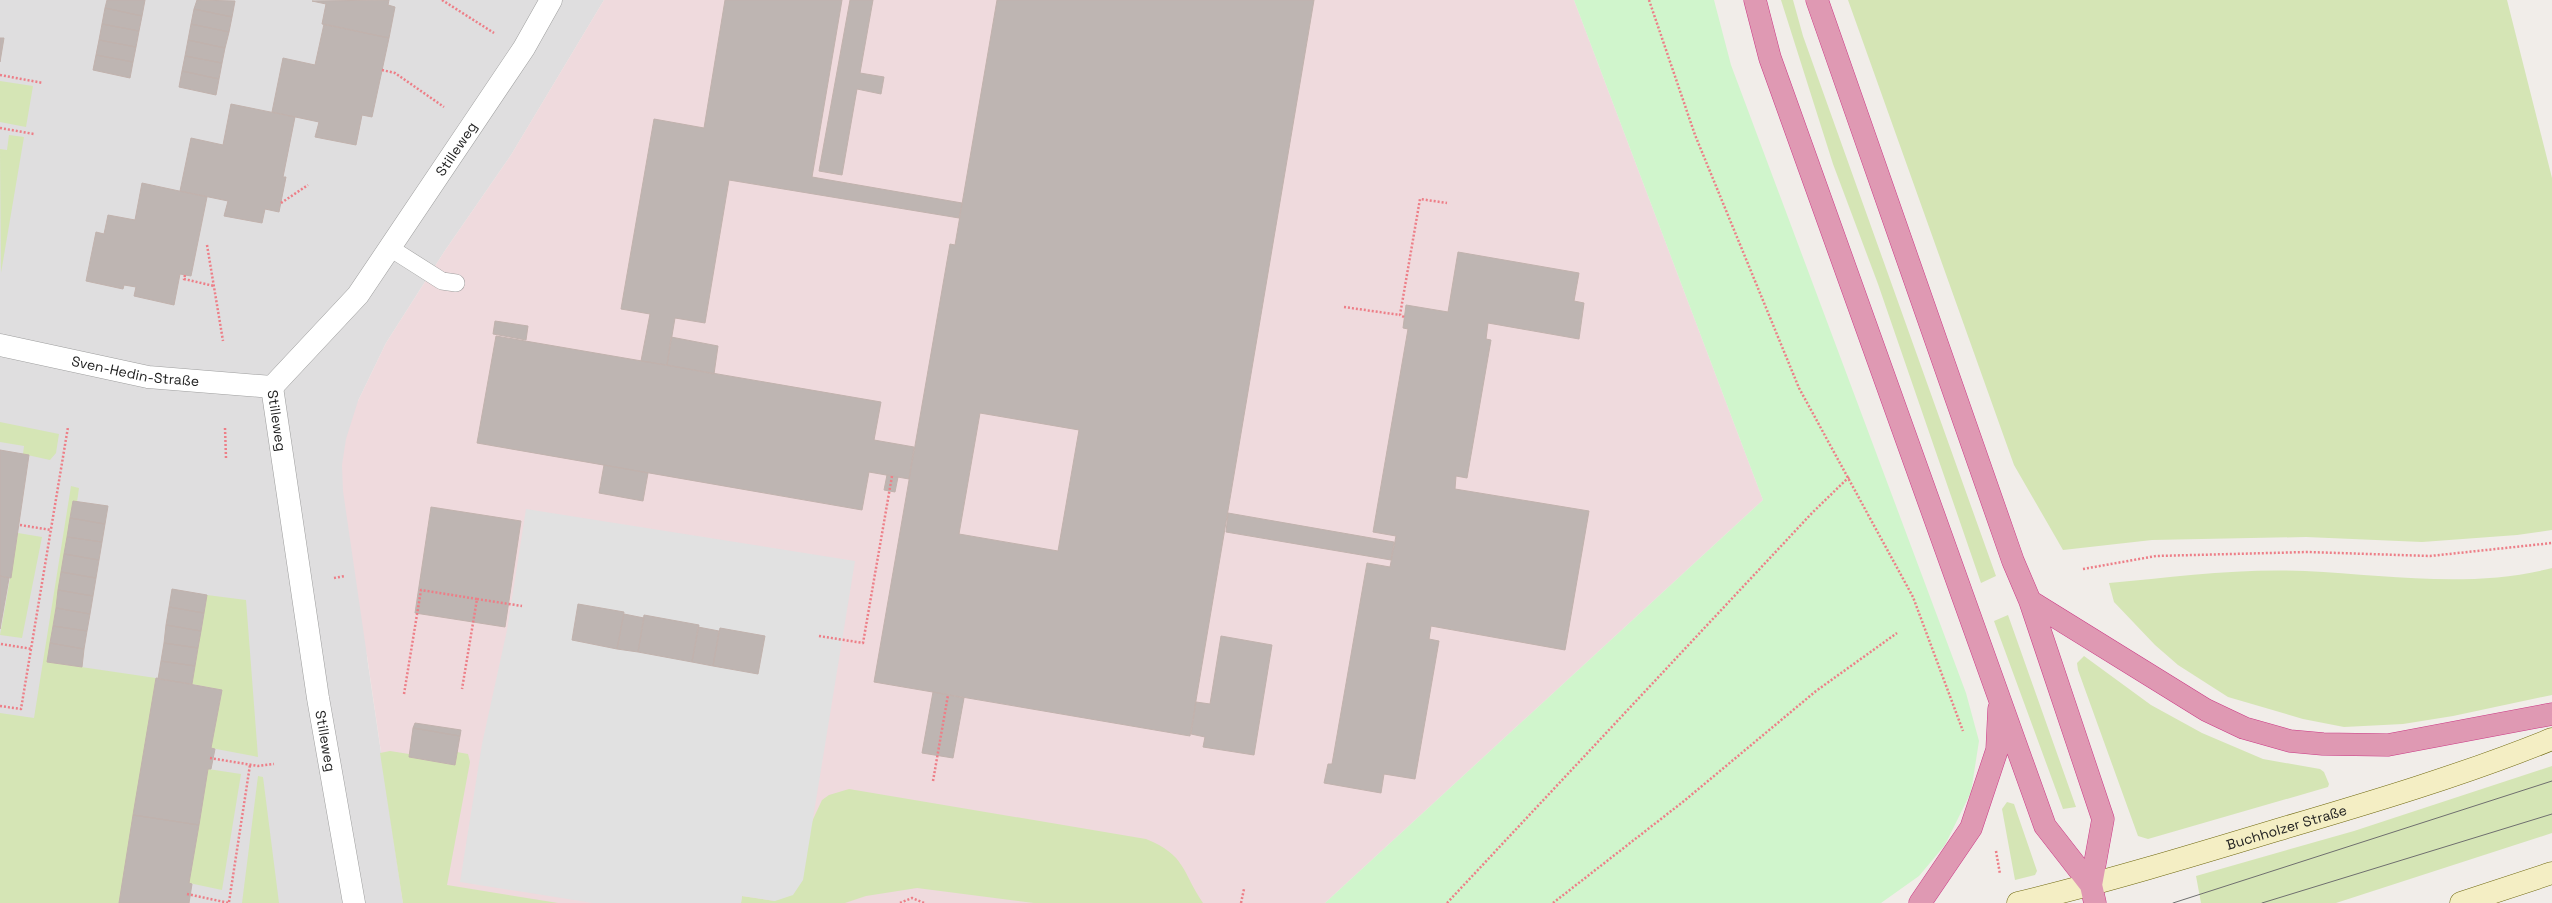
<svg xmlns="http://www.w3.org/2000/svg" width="2552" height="903" font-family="'Space Grotesk',sans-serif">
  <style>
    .residential { fill: #dfdedf }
    .commercial { fill: #efdadd }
    .grass { fill: #d5e5b5 }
    .park { fill: #d0f5cc }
    .parking { fill: #e1e1e1 }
    .building { fill: #beb5b2; stroke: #c1b2ad; fill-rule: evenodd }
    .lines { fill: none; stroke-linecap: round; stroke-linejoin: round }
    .lane-casing { stroke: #9e9e9e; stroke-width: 18 }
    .street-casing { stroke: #9e9e9e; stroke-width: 23 }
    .secondary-casing { stroke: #706910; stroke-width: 23 }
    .highway-casing { stroke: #cb3a86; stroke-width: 23 }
    .path { stroke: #ed7e87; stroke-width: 2.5; stroke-dasharray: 2 2; stroke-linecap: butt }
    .lane { stroke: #fff; stroke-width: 17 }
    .street { stroke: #fff; stroke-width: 22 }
    .secondary { stroke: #f4eec4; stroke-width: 22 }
    .highway { stroke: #df99b3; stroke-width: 22 }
    .tram { stroke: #6f6f6f; stroke-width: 1 }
    .labels { text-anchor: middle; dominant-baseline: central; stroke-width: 4; stroke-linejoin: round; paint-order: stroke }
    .street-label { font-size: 14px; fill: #212121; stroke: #fff }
  </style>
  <rect width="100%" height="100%" fill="#f1ede9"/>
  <path class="residential" d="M0 0H604L511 155 444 252 386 343 358 401 367 657 403 903H0Z"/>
  <path class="commercial" d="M604 0H1574L1763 500 1325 903H403L343 491 342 465 346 439 358 401 386 343 444 252 511 155Z"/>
  <path class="grass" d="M1781 0H1793L1803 36 1996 576 1981 583 1878 284 1833 164Z
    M1848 0H2507L2552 178V530L2517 535 2422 542 2306 537 2152 540 2063 550 2014 465Z
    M0 81 33 86 26 127 0 122Z
    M9 135 24 137 1 273 0 149 7 150Z
    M0 422 59 434 56 453 50 460 23 454 24 446 0 442Z
    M71 486 79 488 77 502 73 501 47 662 156 678 119 903H0V713L34 718Z
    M18 533 42 537 22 638 0 635Z
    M2552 568V695L2453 716 2403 724 2344 727 2303 719 2228 697 2178 665 2155 645 2114 602 2109 583C2174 577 2240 568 2305 571 2387 575 2471 589 2552 568Z
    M207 595 246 600 258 757 211 748 222 690 192 684Z
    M2008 615 2076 807 2063 809 1994 621Z
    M2084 656 2151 705 2202 733 2263 759 2320 769 2324 772 2329 784 2328 787 2148 839 2138 836 2078 670 2077 663Z
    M390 751 409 754V757L455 765 457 752 468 754 470 762 447 885 558 903H403L380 753Z
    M2552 766V833L2336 903H2201L2196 876 2354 831Z
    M208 769 241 774 222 890 189 883Z
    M258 776 263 777 279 903H242Z
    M849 789 1146 839C1186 855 1182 872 1203 903H1034L917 888 866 896 845 903H741L742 896 775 901 822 800 829 795Z
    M2007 802 2014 804 2037 871 2035 875 2015 880 2002 809Z"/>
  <path class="park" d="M1574 0H1714L1731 65 1966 693 1979 741 1971 792 1945 845 1919 876 1881 903H1325L1763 500Z"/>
  <path class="parking" d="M526 509 855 561 803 880 793 895 775 901 742 896 741 903H593L460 882 482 744 507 630Z"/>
  <path class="building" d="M107 0H145L142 16 105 8Z
    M197 0 235 1 232 17 194 9Z
    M389 0 388 5 395 7 389 38 322 24 326 4 312 1Z
    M725 0H842L812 177 962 203 959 218 729 180 705 323 675 318 667 365 641 361 650 314 621 309 654 119 704 128Z
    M850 0H873L860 73 884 77 881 94 857 89 842 175 819 171Z
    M997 0H1314L1190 736 874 682 950 244 955 245ZM980 413 1079 430 1058 551 959 534Z
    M105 8 142 16 139 31 102 24Z
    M194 9 232 17 229 32 191 24Z
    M102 24 139 31 136 47 99 40Z
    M191 24 229 32 225 48 188 40Z
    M324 24 389 38 372 117 362 115 356 145 315 137 319 122 272 112 283 58 315 65Z
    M0 38H4L0 62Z
    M99 40 136 47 133 62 96 55Z
    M188 40 225 48 222 63 185 56Z
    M96 55 133 62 130 78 93 70Z
    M185 56 222 63 219 79 182 71Z
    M182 71 219 79 216 95 179 87Z
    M231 104 295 117 283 177H286L279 212 265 209 262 223 224 216 228 201 180 191 191 138 223 145Z
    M142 183 207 197 191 276 180 274 174 305 134 296 136 287 124 285 123 289 86 281 96 232 104 234 108 215 135 220Z
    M1458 252 1579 273 1574 301 1584 303 1579 339 1488 323 1486 339 1491 340 1467 478 1456 476 1455 489 1589 511 1565 650 1431 626 1429 639 1439 641 1415 779 1384 774 1381 793 1324 783 1328 764H1332L1367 563 1390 567 1396 536 1373 532 1408 329 1403 328 1406 305 1448 312Z
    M495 321 528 326 526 340 493 334Z
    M496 336 881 402 874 440 914 447 909 479 869 472 862 510 477 443Z
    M671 337 718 346 714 374 667 365Z
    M0 450 29 455 11 578 0 576Z
    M604 465 648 473 643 501 599 493Z
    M887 475 898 477 895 492 884 490Z
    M73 501 108 506 105 524 70 518Z
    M431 507 521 521 505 627 415 613Z
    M1228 513 1394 542 1391 560 1226 532Z
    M70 518 105 524 102 542 67 537Z
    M67 537 102 542 99 560 64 554Z
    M64 554 99 560 96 578 61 572Z
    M61 572 96 578 93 596 58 590Z
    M0 576 9 578 0 629Z
    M172 589 207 595 204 613 169 607Z
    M58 590 93 596 90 614 56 608Z
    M578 604 624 612 617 649 572 640Z
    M169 607 204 613 201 631 166 625Z
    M56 608 90 614 87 631 53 626Z
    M624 614 644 618 638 652 617 649Z
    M644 615 699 625 692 662 638 652Z
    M166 625 201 631 198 648 164 643Z
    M53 626 87 631 84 649 50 643Z
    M698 627 719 631 713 666 692 662Z
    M720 628 765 636 758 674 713 666Z
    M1221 636 1272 645 1254 755 1203 747 1205 737 1191 734 1196 702 1210 704Z
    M50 643 84 649 82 667 47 662Z
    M164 643 198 648 195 666 161 661Z
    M161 661 195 666 192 684 158 679Z
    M156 678 222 690 211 748 215 749 211 769H208L199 825 133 815Z
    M933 692 964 698 953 758 922 753Z
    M415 723 461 730 460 736 413 728Z
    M413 728 460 736 455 765 409 757Z
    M133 815 199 825 189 883 192 884 189 903H119Z"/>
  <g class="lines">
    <g class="lane-casing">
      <path id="lane" d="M390 248 442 281 456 283"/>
    </g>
    <g class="street-casing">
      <g id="street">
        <path id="s1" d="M0 345 148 377 272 387"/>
        <path id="s2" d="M272 387 318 698 354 903"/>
        <path id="s3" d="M272 387 358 295 524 48 551 0"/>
      </g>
    </g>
    <g class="secondary-casing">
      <g id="secondary">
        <path id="s4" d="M2018 903C2105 882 2191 856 2277 830 2369 803 2463 775 2552 739"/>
        <path d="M2461 903 2552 873"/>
      </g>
    </g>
    <g class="highway-casing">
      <path id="highway" d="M1755 0 1770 58 2045 826 2091 885
        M1817 0 2013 561 2030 601 2103 819 2091 885 2095 903
        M2030 601 2206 710 2244 728 2290 741 2323 744 2388 745 2552 714
        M1920 903 1971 828 1997 750 1999 709"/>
    </g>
    <path class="path" d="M442 0 494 33
      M1649 0 1695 135 1799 388 1913 597 1963 731
      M382 70 395 73 444 107
      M0 75 43 83
      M0 128 34 134
      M281 203 308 185
      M207 245 223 341
      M185 275 184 279 214 286
      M1344 307 1400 315
      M1404 317 1400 315 1420 199 1447 203
      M225 428 226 458
      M20 525 51 530
      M2083 569 2156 556 2308 552 2430 556 2552 543
      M334 578 345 576
      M477 599 522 606
      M819 636 863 643 892 476
      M1 644 32 649
      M404 694 421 590 477 599 462 689
      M0 706 21 709 68 427
      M210 758 258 766 274 764
      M933 781 948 695
      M1996 851 2000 874
      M187 894 229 903
      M229 902 250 765
      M900 903 912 898 924 903
      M1241 903 1244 889
      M1447 903 1812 513 1849 477
      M1553 903 1684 801 1816 691 1897 633"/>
    <use href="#lane" class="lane"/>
    <use href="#street" class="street"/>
    <use href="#secondary" class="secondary"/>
    <use href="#highway" class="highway"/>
    <path class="tram" d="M2173 903 2552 781
      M2262 903 2552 814"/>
  </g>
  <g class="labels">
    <g class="street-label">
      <text stroke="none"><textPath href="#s3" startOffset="302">Stilleweg</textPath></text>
      <text stroke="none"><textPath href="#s1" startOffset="138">Sven-Hedin-Straße</textPath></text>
      <text stroke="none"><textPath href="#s2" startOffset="34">Stilleweg</textPath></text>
      <text stroke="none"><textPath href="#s2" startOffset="358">Stilleweg</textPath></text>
      <text stroke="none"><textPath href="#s4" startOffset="279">Buchholzer Straße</textPath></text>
    </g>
  </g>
</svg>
